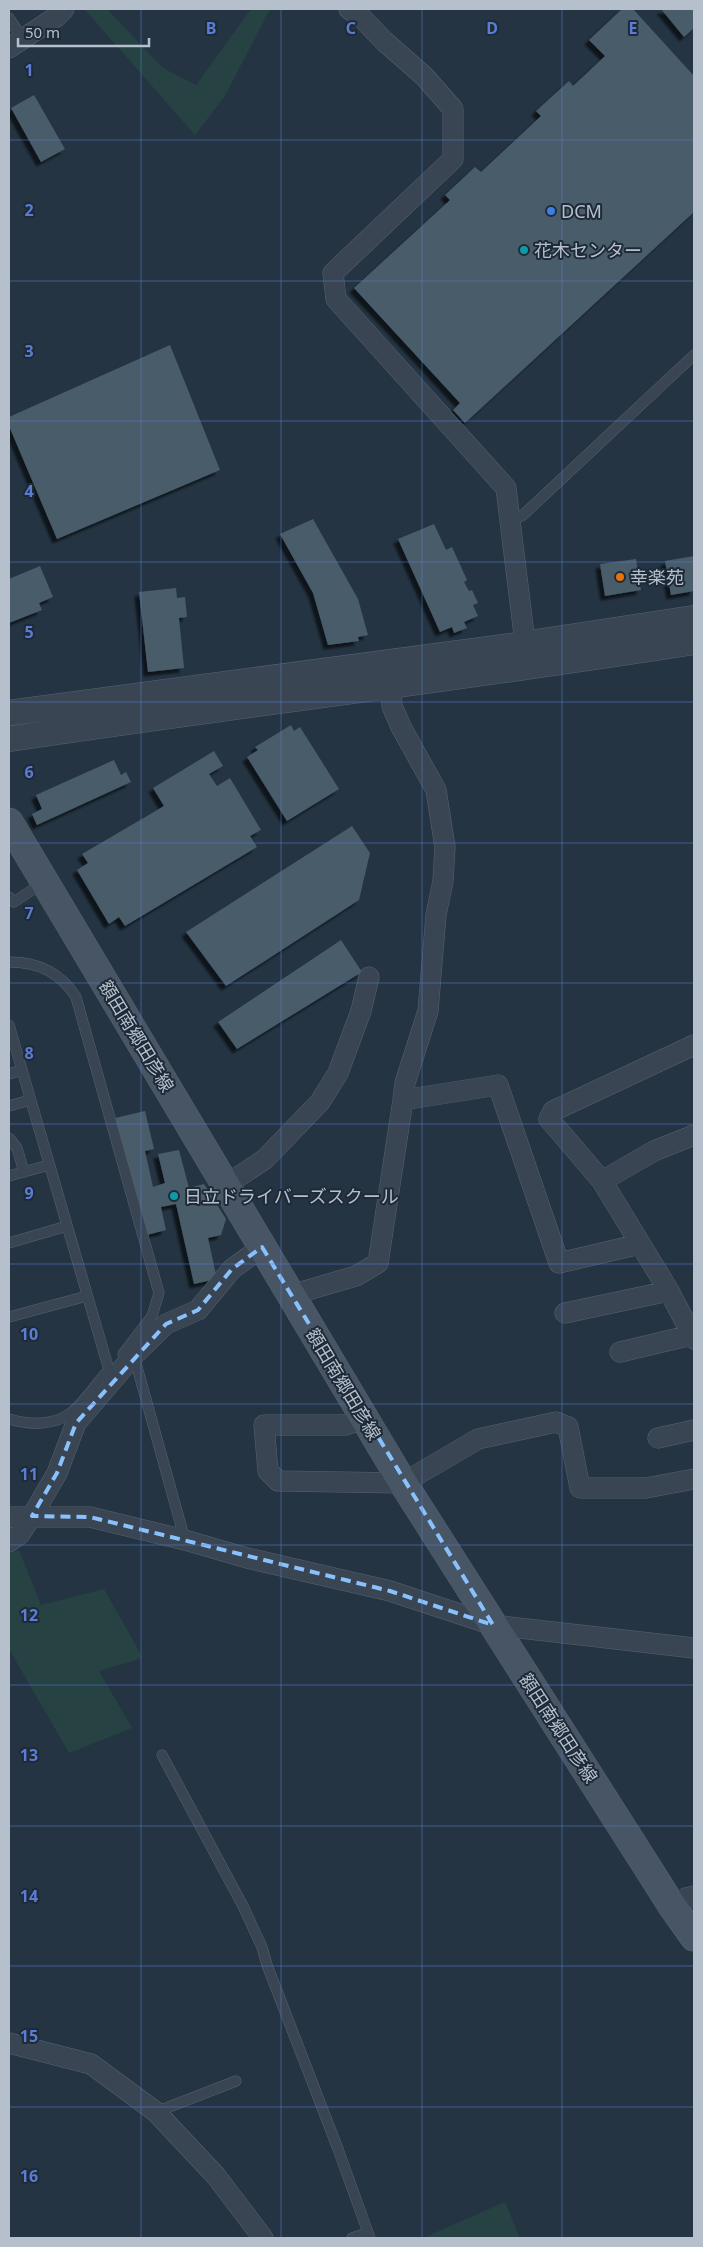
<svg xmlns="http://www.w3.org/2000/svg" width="703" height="2247" font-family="'Noto Sans','Noto Sans JP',sans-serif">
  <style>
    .green { fill: #264243 }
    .building { fill: #4a5b6b; filter: url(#shadow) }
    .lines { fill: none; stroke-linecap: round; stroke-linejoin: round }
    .service-casing { stroke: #57636f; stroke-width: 11 }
    .minor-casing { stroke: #57636f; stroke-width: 21 }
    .tertiary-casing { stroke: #57636f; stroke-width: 26 }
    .secondary-casing { stroke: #57636f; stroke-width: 29 }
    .service { stroke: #394552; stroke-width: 10 }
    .minor { stroke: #394552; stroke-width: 20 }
    .tertiary { stroke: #394552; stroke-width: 25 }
    .secondary { stroke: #475565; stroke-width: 28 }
    .marked { fill: none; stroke: #89c1fd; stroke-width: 4; stroke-dasharray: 10 6; stroke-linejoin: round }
    .grid { fill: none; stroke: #5a7cd3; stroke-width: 1; stroke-opacity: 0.55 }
    .shop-dot { fill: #3f7fe0; stroke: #1e2a37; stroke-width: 2 }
    .culture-dot { fill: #0f9aa8; stroke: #1e2a37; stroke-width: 2 }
    .food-dot { fill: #e8710a; stroke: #1e2a37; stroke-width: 2 }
    .labels { text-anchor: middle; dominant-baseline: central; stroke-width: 4; stroke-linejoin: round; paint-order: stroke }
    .poi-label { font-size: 18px; fill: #b6c0cc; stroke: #1e2a37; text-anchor: start }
    .street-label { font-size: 18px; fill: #b6c0cc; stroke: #1e2a37 }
    .grid-label { font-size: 16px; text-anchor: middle; font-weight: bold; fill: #5a7cd3; stroke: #1e2a37; stroke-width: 4; stroke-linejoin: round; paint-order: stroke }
  </style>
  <defs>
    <filter id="shadow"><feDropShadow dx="-4.5" dy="4.5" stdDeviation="1" flood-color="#0009"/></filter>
  </defs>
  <rect width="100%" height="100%" fill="#243442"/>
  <path class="green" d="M87 9H107L163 68 196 85 251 9H270L225 96 195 135 86 11Z
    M19 1550 41 1605 104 1589 143 1658 99 1671 132 1728 69 1753 9 1649V1554Z
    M505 2202 520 2238H423Z"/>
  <path class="building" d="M622 9H633L694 76V212L465 423 453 410 460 403 354 288 450 200 445 195 475 167 481 172 541 116 536 111 569 81 573 86 605 56 589 40Z
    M661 9H694V28L684 37Z
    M34 95 65 149 41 162 11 108Z
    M170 345 220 470 57 539 9 426V417Z
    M313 519 358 599 368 635 358 637 359 641 328 645 313 593 280 534Z
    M434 524 446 550 452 547 467 580 464 582 469 591 472 590 478 603 473 605 478 616 464 622 467 628 454 633 452 627 440 632 398 539Z
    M694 556V591L671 595 665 561Z
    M636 559 641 590 605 596 600 564Z
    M40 566 53 597 39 603 42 610 9 623V579Z
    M176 588 177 598 185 597 187 617 179 618 184 668 148 672 139 592Z
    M291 725 294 731 300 727 339 789 287 821 247 757 258 750 255 747Z
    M214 751 223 766 209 774 217 786 230 778 261 830 250 836 257 847 125 926 119 917 109 924 77 870 88 863 82 854 164 806 153 788Z
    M114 760 121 775 126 772 131 782 37 825 32 814 42 809 36 795Z
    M352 826 370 853 359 900 226 986 186 932Z
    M341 940 362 972 237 1049 218 1022Z
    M145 1111 154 1149 145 1151 153 1187 165 1183 158 1154 179 1150 189 1188 204 1184 226 1219 221 1235 208 1238 217 1279 194 1284 176 1204 161 1207 166 1230 147 1235 115 1118Z"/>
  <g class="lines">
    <g class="service-casing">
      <path id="service" d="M9 18 23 39
        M510 519 522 516 694 355
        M9 897 14 902 44 882
        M9 962C38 962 60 972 76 997L159 1293 152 1316 123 1354
        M9 1025 109 1370
        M9 1074 22 1070
        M9 1106 30 1100
        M9 1138 17 1148 24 1172
        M9 1176 49 1165
        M9 1243 67 1226
        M9 1317 87 1296
        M134 1356 185 1540
        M9 1419C29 1425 54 1426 72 1412 84 1402 95 1386 105 1374
        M162 1755 243 1906 262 1947 267 1965 338 2149 370 2238
        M156 2112 236 2081
        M352 2238 367 2233"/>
    </g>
    <g class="minor-casing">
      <path id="minor" d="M349 9 362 18 384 41 424 76 453 109V159L333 273 336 299 506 488 527 659
        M9 48 56 17 64 9
        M391 687 392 706 401 727 436 790 445 847 443 881 436 915 428 1011 405 1083 403 1100
        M694 1045 553 1111 549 1119 602 1181 669 1291 694 1339
        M602 1181 654 1151 694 1135
        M226 1185 265 1159 320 1102 338 1073 361 1011 369 977
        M291 1295 356 1276 378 1263 403 1100 498 1085 559 1263 640 1244
        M565 1313 669 1291
        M620 1352 692 1335
        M364 1418 346 1425H264L268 1471 278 1481 403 1483 478 1439 556 1422 568 1427 580 1488H646L694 1479
        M658 1438 694 1430
        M9 1517H90L185 1540 247 1558 390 1591 493 1625 694 1648
        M9 1542 20 1534 32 1516 57 1473 76 1423 134 1355 166 1324 198 1310 232 1269 262 1247
        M672 1906 686 1898 694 1896
        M9 2043 91 2064 156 2112 216 2176 263 2238"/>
    </g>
    <g class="tertiary-casing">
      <path id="tertiary" d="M9 713 525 644 694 618
        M9 739C237 705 466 678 694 642"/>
    </g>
    <g class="secondary-casing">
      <path id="secondary" d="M9 822 403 1483 672 1906 694 1937"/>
    </g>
    <use href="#service" class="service"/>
    <use href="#minor" class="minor"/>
    <use href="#tertiary" class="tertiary"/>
    <use href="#secondary" class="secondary"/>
  </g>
  <path class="marked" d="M262 1247 493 1625 390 1591 90 1517 32 1516 57 1473 76 1423 166 1324 198 1310 232 1269Z"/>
  <path class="grid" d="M141 9V2238M281 9V2238M422 9V2238M562 9V2238M9 140H694M9 281H694M9 421H694M9 562H694M9 702H694M9 843H694M9 983H694M9 1124H694M9 1264H694M9 1404H694M9 1545H694M9 1685H694M9 1826H694M9 1966H694M9 2107H694"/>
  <circle class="shop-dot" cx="551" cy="211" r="5"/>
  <g class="culture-dot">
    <circle cx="524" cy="250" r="5"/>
    <circle cx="174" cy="1196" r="5"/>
  </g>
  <circle class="food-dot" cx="620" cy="577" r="5"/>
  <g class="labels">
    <g class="poi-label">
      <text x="561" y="211">DCM</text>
      <text x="534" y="250">花木センター</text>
      <text x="630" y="577">幸楽苑</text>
      <text x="184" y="1196">日立ドライバーズスクール</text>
    </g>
    <g class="street-label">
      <text transform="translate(137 1036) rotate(59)">額田南郷田彦線</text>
      <text transform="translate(344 1384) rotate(59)">額田南郷田彦線</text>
      <text transform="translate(559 1728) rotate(57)">額田南郷田彦線</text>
    </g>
  </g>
  <g class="grid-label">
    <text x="211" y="34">B</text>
    <text x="351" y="34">C</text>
    <text x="492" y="34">D</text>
    <text x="633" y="34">E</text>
    <text x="29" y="76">1</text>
    <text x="29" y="216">2</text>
    <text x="29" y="357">3</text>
    <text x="29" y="497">4</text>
    <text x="29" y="638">5</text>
    <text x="29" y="778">6</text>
    <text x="29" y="919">7</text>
    <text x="29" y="1059">8</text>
    <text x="29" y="1199">9</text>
    <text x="29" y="1340">10</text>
    <text x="29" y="1480">11</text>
    <text x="29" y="1621">12</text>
    <text x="29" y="1761">13</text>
    <text x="29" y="1902">14</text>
    <text x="29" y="2042">15</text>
    <text x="29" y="2182">16</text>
  </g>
  <rect width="703" height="2247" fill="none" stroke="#b6c0cc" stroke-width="20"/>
  <path d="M18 38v8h131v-8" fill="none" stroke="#b6c0cc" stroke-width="2.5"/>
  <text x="25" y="38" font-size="15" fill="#b6c0cc" stroke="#1e2a37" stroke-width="4" paint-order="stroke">50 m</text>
</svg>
